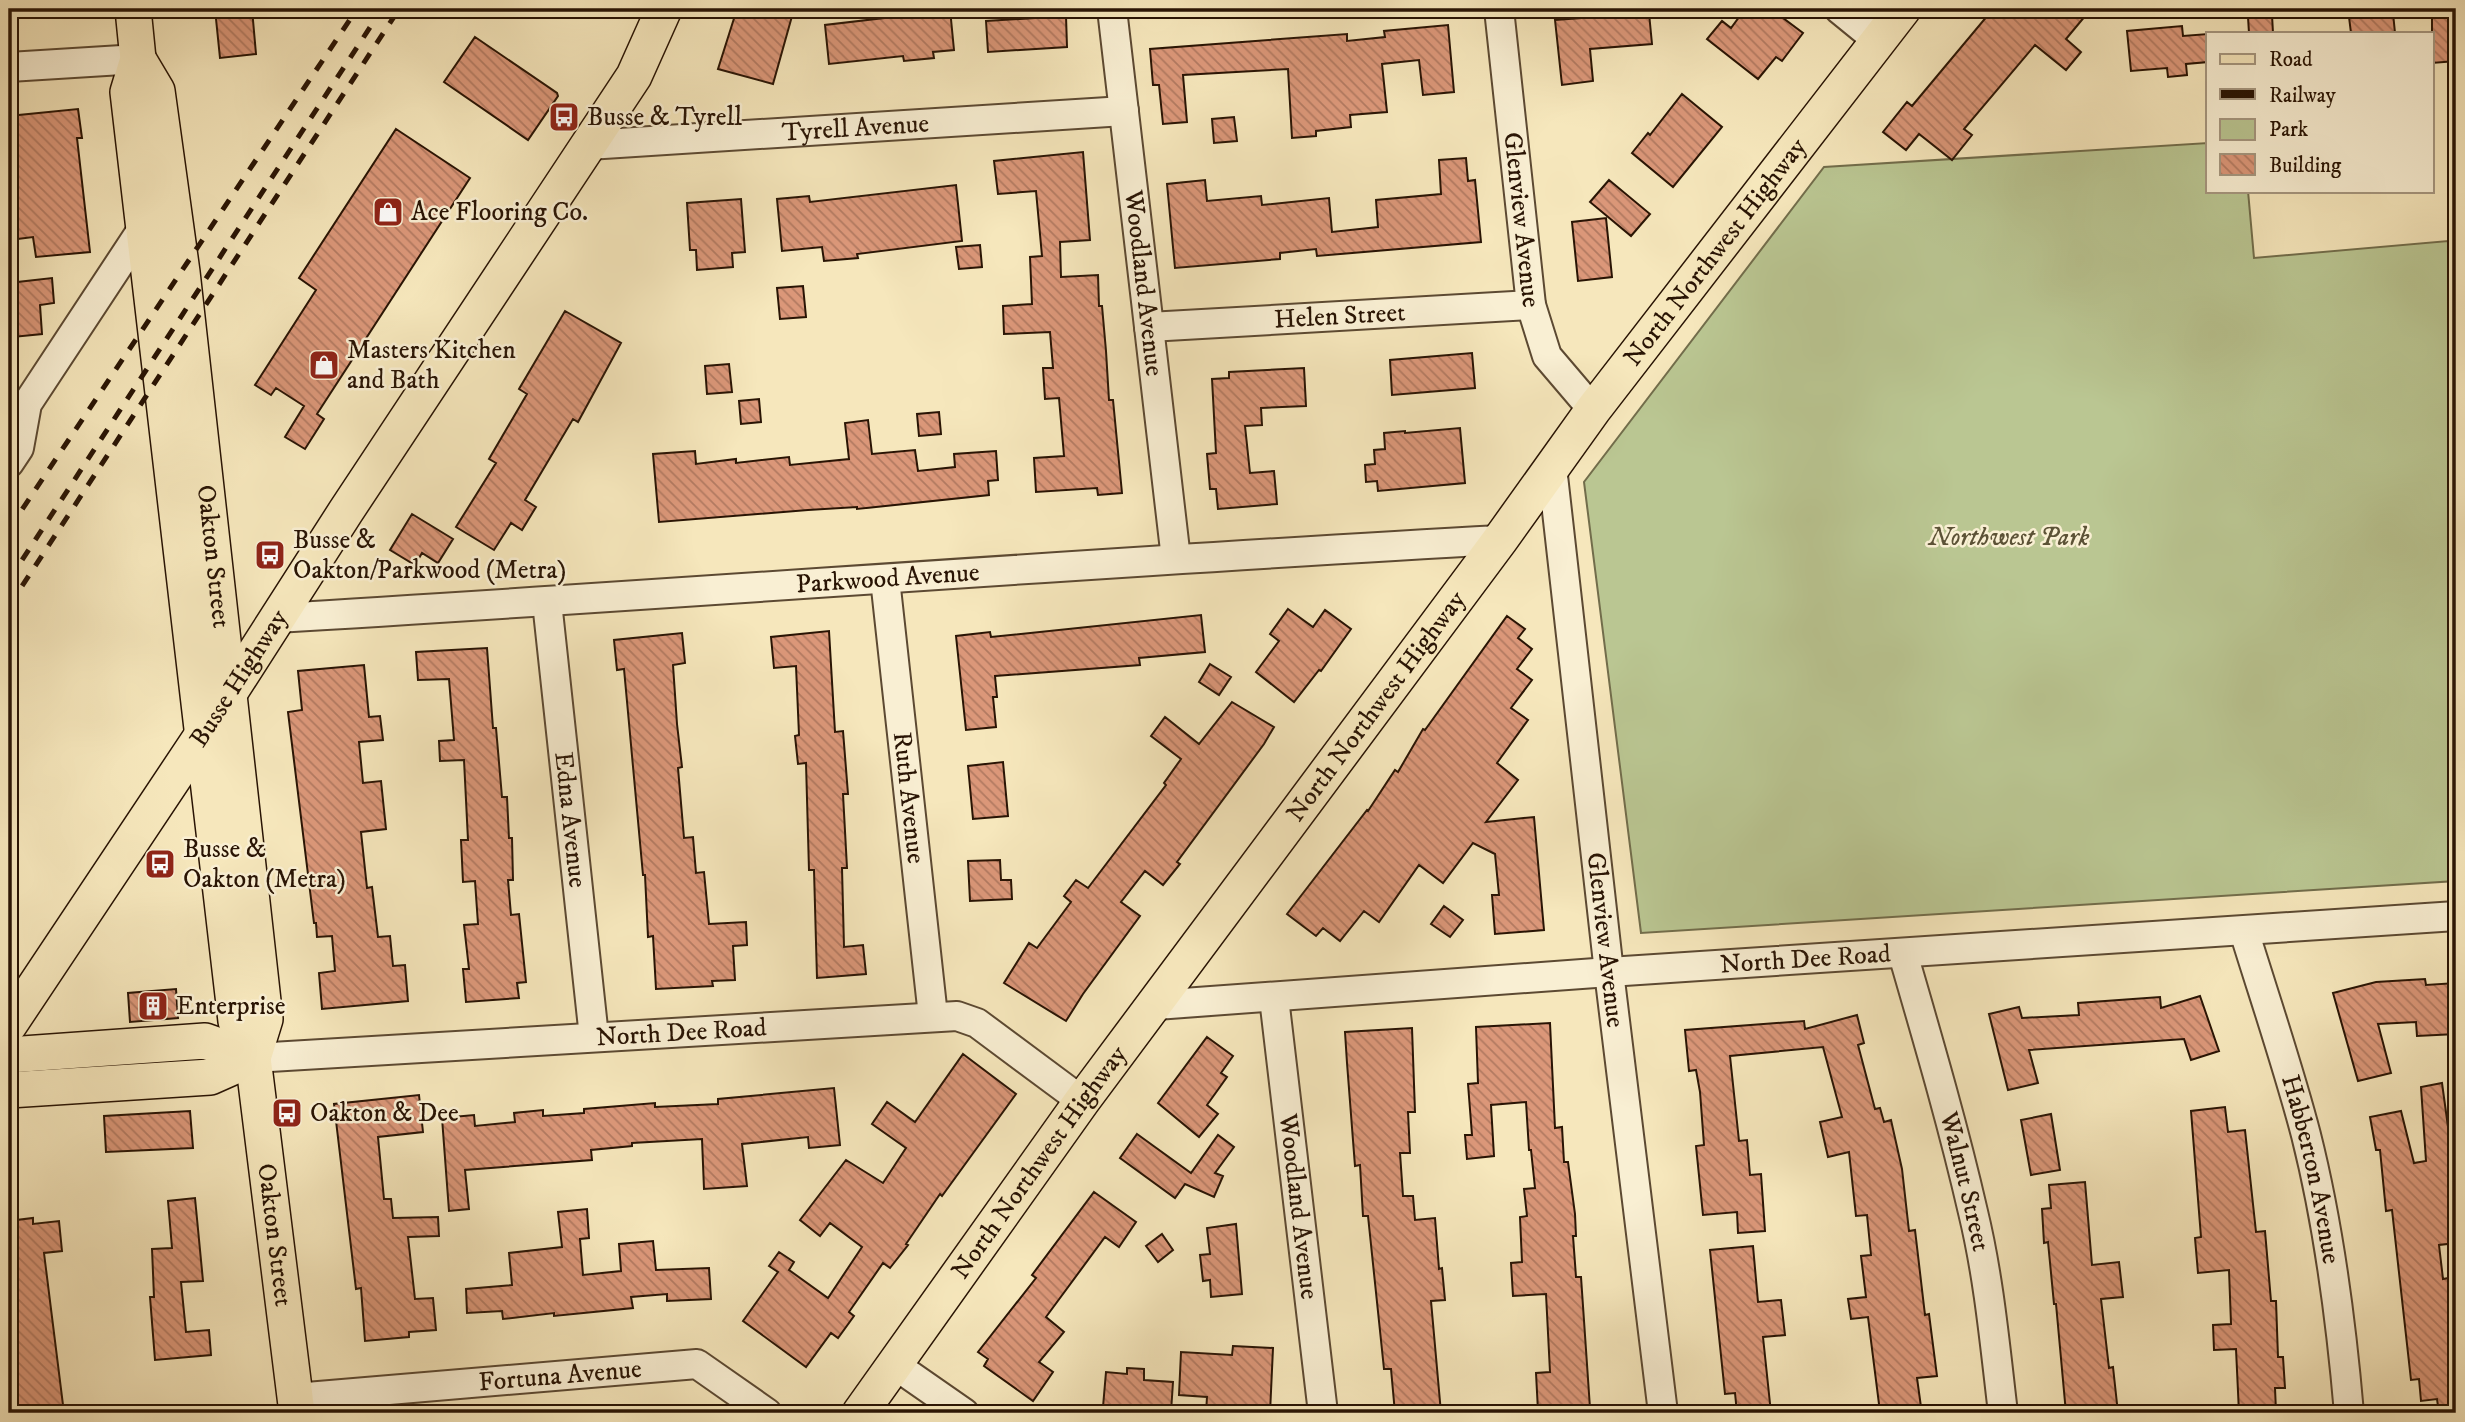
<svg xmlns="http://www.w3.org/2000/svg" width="2465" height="1422" font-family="'IM FELL DW Pica',serif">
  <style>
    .green { fill: #bac692; stroke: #726d4b; stroke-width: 2 }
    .building { fill: url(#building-back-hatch); stroke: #291404; stroke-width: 2 }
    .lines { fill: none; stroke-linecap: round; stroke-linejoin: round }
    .minor-casing { stroke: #5c4932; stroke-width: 32 }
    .major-casing { stroke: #291404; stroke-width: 38 }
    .minor { stroke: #f9efd3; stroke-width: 28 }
    .major { stroke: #f6e7bc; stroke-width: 35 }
    .rail { stroke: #291404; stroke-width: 5; stroke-dasharray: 12 12; stroke-linecap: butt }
    .labels { text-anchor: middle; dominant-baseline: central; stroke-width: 5; stroke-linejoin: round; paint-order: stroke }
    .poi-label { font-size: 26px; fill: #291404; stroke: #f9efd3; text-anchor: start }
    .street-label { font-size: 26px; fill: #291404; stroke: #f9efd3 }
    .park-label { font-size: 26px; font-style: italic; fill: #5c5236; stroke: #f9efd3 }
  </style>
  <defs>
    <pattern id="building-back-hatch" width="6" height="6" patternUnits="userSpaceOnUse" patternTransform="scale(1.75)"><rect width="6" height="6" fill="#db9779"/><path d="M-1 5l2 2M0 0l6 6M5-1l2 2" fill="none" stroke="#b27a61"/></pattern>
  </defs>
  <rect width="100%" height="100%" fill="#f6e7bc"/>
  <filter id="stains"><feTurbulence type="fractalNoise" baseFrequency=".00286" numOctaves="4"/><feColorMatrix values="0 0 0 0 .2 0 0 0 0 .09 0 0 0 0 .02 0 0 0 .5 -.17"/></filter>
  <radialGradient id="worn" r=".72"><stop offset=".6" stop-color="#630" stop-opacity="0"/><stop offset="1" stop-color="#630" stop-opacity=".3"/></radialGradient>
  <path class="green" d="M2208 143V191H2248L2254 258 2448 241 2456 314V881L1641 933 1584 482 1824 167Z"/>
  <path class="building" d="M215 9H252L256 54 220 58Z
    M737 9H794L773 84 718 69Z
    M918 9H950L954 50 933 52 934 58 904 61 903 56 829 64 825 25 918 14Z
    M1745 9H1771L1803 33 1782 61 1776 57 1758 79 1707 39 1722 21 1731 28Z
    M1993 9H2091L2066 39 2081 52 2066 70 2035 45 1964 129 1972 135 1952 160 1919 134 1906 150 1883 132 1907 102 1912 106Z
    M1649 13 1652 44 1590 49 1593 81 1562 85 1555 20Z
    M2393 13 2395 33H2351L2349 17Z
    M2272 15 2273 33H2249L2248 17Z
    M1066 16 1067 47 988 52 986 21Z
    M2456 16V61L2432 63V18Z
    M1448 25 1454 92 1423 95 1419 60 1382 64 1387 112 1350 115 1351 127 1316 131V136L1292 138 1288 69 1183 75 1187 122 1163 124 1159 85H1153L1150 49 1347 34V41L1385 37 1384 31Z
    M2182 26 2183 36 2208 34V62L2186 64 2187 75 2168 77 2167 68 2131 71 2127 31Z
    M475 37 557 93 558 96 528 140 444 82Z
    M1682 94 1722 127 1673 187 1632 153 1648 133 1650 135Z
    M78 109 82 138H77L90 252 36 257 33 237 9 240V116Z
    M1234 117 1237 141 1214 143 1212 119Z
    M396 129 470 178 317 414 324 419 305 449 285 437 304 406 276 388 271 395 255 385 316 290 299 278Z
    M1083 152 1090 240 1060 242 1061 277 1098 275 1099 306H1102L1106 351 1109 400H1113L1122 493 1098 495 1097 488 1036 492 1034 458 1064 456 1059 398 1045 399 1043 368H1053L1050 332 1004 334 1003 306 1032 304 1030 257 1042 256 1036 191 998 194 994 161Z
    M1466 158 1468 181 1475 180 1481 242 1317 256 1316 249 1280 253V259L1175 268 1167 184 1205 180 1207 201 1261 196 1262 205 1329 198 1332 232 1378 227 1376 200 1441 194 1439 160Z
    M1609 180 1650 214 1631 236 1590 202Z
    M956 185 962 241 857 254 858 258 824 261 822 247 782 251 777 199 809 196 810 202Z
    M741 199 745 252 732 253 733 267 697 270 696 250H690L687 203Z
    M1606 218 1612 277 1578 281 1572 222Z
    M980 245 982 267 959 269 956 247Z
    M52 278 54 303 40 305 42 334 13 337 9 283Z
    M803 286 806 317 780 319 777 288Z
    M565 311 621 343 578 422 573 419 525 500 536 507 522 530 511 523 494 550 456 527 496 463 489 459 527 394 519 389Z
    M1472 353 1475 388 1392 395 1390 360Z
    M729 364 732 392 707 394 705 366Z
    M1304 368 1306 406 1261 408 1262 425 1245 426 1250 473 1274 471 1277 504 1218 509 1216 489H1210L1207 454 1216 453 1212 379 1229 378V372Z
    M759 399 761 422 741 424 739 401Z
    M939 412 941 434 919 436 917 414Z
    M868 420 872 454 915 450 918 471 955 467 954 454 996 451 998 480 988 481 989 495 857 509V507L808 510 659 522 653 454 695 451 696 464 736 459V463L789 457 790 465 849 459 845 423Z
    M1460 428 1465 483 1378 491 1377 481 1366 482 1365 465 1375 464 1374 450 1385 449 1384 433 1405 431V433Z
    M412 514 453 539 438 563 422 553 415 565 390 550Z
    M1288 609 1313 627 1325 610 1351 629 1321 671 1319 670 1294 702 1256 672 1279 641 1270 634Z
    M1201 615 1205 652 1139 658 1140 665 995 676 997 697H993L996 727 966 730 956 636 990 632 991 637Z
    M1507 616 1525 629 1518 638 1532 649 1517 669 1532 680 1511 708 1528 720 1497 763 1518 780 1486 822 1534 817 1544 930 1495 934 1492 895H1499L1495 854 1473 843 1443 883 1419 865 1379 922 1364 911 1340 941 1323 928 1316 936 1287 914 1367 810 1368 811 1395 770 1398 772 1423 729 1425 730Z
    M829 631 835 732 843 731 848 794H843L847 868H842L844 947 863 945 866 974 817 978 814 870H809L806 763 798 764 795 736 799 735 796 666 774 668 771 637Z
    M682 633 685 663 673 665 677 724 682 767 678 768 684 838 693 837 696 873 704 872 709 924 746 922 747 945 733 946 735 980 712 981 713 986 656 989 653 936 648 937 645 875H643L624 669 617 670 614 640Z
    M487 648 493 728H496L502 797H507L509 838H512L513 880H508L511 915 519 914 526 982 517 983 519 998 466 1002 463 969H469L464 925 478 924 475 881 463 882 461 840H468L464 760 440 761 439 741 454 740 449 679 418 680 416 652Z
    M1210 664 1231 677 1219 695 1199 682Z
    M364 665 369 717 380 716 383 740 359 742 363 783 381 781 386 829 361 832 367 888 372 887 378 937 390 936 393 966 405 965 408 1001 322 1009 319 973 335 971 332 936 317 937 316 923H314L288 712 302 710 298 671Z
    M1232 702 1274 727 1264 744 1177 862 1180 864 1163 885 1145 871 1121 902 1140 916 1083 994 1066 1021 1004 983 1029 943 1037 948 1071 902 1064 896 1076 880 1088 888 1166 785 1164 783 1181 759 1151 736 1165 717 1199 744Z
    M1003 762 1008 816 973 819 968 766Z
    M1000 860 1001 880H1011L1012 899 970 901 968 861Z
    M1444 906 1463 920 1450 937 1431 924Z
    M2425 979 2426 985 2456 983V1034L2417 1036 2416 1022 2378 1024 2391 1073 2358 1081 2333 993 2376 982Z
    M176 989 178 1018 130 1022 128 993Z
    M2200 996 2219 1051 2191 1060 2184 1039 2029 1050 2038 1083 2008 1090 1989 1014 2019 1007 2022 1018 2079 1015 2078 1003 2160 997 2161 1008Z
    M1857 1015 1864 1043 1858 1045 1875 1109 1880 1108 1884 1122 1891 1120 1902 1169 1909 1231 1915 1230 1925 1315 1929 1314 1937 1376 1917 1378 1921 1407 1880 1412 1868 1317 1851 1319 1848 1299 1866 1297 1861 1256 1871 1255 1867 1215 1856 1216 1849 1152 1828 1157 1820 1122 1842 1117 1823 1047 1730 1056 1739 1141 1747 1140 1750 1175 1761 1174 1765 1231 1738 1233 1737 1212 1703 1215 1696 1146 1704 1145 1700 1092 1696 1070 1689 1071 1685 1030 1804 1021 1805 1029Z
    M1550 1023 1555 1128 1562 1127 1564 1162H1568L1575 1214 1576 1236H1573L1576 1277H1581L1590 1408 1538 1411 1536 1373 1550 1372 1546 1294 1513 1296 1511 1263 1522 1262 1520 1217 1527 1216 1524 1189 1535 1188 1531 1150H1529L1526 1102 1491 1105 1494 1156 1467 1159 1465 1135H1472L1468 1084 1478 1083 1476 1027Z
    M1412 1028 1415 1112H1408L1410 1153H1400L1403 1196H1413L1415 1220 1435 1218 1439 1269 1442 1268 1445 1300 1431 1301 1441 1413H1395L1391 1369H1384L1368 1216H1363L1360 1165 1355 1166 1347 1063 1345 1032Z
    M1207 1037 1233 1056 1221 1073 1227 1077 1207 1105 1218 1114 1199 1137 1158 1103Z
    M963 1054 1016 1094 942 1196 940 1194 906 1244 908 1245 890 1268 883 1263 849 1312 854 1316 838 1338 831 1333 806 1367 743 1321 778 1272 769 1266 779 1252 794 1262 789 1270 828 1298 862 1247 830 1223 820 1236 800 1220 846 1160 883 1183 906 1148 872 1124 887 1102 915 1122Z
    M2442 1083 2456 1185V1243L2439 1245 2443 1279 2454 1277 2456 1302V1413H2439L2437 1399 2421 1401 2419 1379 2411 1380 2392 1210 2386 1211 2380 1150H2376L2370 1117 2401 1111 2414 1163 2426 1161 2421 1087Z
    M834 1088 840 1145 809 1148 808 1137 742 1144 747 1186 704 1189 702 1139 632 1143V1146L591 1150 592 1160 465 1170 469 1209 449 1211 442 1118 474 1115 475 1126 515 1122 514 1113 543 1110V1116L584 1113V1109L655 1103V1107L718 1104V1099Z
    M419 1095 423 1132 378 1137 384 1199H391L393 1218 438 1217 439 1236 408 1237 415 1299 433 1298 436 1330 409 1332V1337L365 1341 361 1288 356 1289 334 1104Z
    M2225 1107 2228 1132 2245 1130 2256 1232 2265 1231 2271 1301H2276L2278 1357H2283L2285 1388H2275L2276 1411 2239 1413 2236 1349 2214 1350 2213 1325 2231 1324 2229 1270 2198 1273 2195 1238 2201 1237 2191 1111Z
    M190 1111 193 1148 106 1152 104 1116Z
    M2051 1114 2060 1170 2031 1175 2021 1120Z
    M1137 1134 1191 1173 1218 1135 1234 1147 1215 1173 1223 1176 1214 1197 1185 1184 1175 1198 1120 1158Z
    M2085 1182 2092 1265 2119 1262 2123 1297 2101 1299 2109 1368 2113 1367 2118 1413H2066L2056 1304H2054L2048 1242 2044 1243 2042 1209 2051 1208 2049 1185Z
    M1094 1192 1136 1222 1119 1247 1105 1237 1046 1317 1064 1332 1039 1362 1053 1372 1033 1401 984 1366 988 1359 978 1352 1036 1278 1032 1275Z
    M195 1198 203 1281 181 1282 186 1332 209 1330 211 1355 155 1360 150 1297H154L152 1249 172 1248 168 1201Z
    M587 1209 589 1238 580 1239 583 1275 621 1271 619 1244 653 1241 656 1270 709 1268 711 1299 667 1301V1294L631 1297 633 1308 554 1316V1313L503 1319 502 1311 467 1313 466 1289 512 1285 509 1253 562 1247 558 1212Z
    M33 1218V1224L59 1221 62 1251 44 1253 64 1413H9V1221Z
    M1236 1224 1242 1294 1211 1297 1210 1280 1203 1281 1200 1255 1210 1254 1207 1228Z
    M1162 1234 1173 1250 1158 1262 1146 1246Z
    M1753 1246 1758 1302 1781 1300 1785 1335 1763 1337 1771 1413H1737L1735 1393 1725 1394 1710 1250Z
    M1233 1346 1273 1348 1270 1413H1206L1207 1397 1179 1395 1181 1352 1232 1355Z
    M1127 1368 1144 1369V1380L1173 1382 1171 1412 1103 1407 1106 1372 1127 1374Z"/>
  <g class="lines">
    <g class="minor-casing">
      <g id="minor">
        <path id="s1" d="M1112 9 1176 559"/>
        <path id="s2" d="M1499 9 1531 305 1547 356 1593 410"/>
        <path d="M1839 9 1877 40"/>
        <path d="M9 67 138 59"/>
        <path id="s3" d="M588 145 1124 111"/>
        <path id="s4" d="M1149 327 1531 305"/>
        <path d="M9 463 19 448 27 404 145 225"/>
        <path id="s5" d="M1552 467 1609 972 1663 1413"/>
        <path id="s6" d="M885 579 933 1016"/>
        <path id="s7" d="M547 602 594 1037"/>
        <path id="s8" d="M277 618C685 594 1092 562 1500 540"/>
        <path id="s9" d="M2244 931C2265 999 2288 1066 2306 1135 2329 1226 2341 1320 2349 1413"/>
        <path id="s10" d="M1903 954C1928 1040 1953 1125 1973 1212 1989 1278 1995 1346 2003 1413"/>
        <path id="s11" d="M1274 998 1323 1413"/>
        <path id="s12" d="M1156 1005 1609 972 2456 916"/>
        <path id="s13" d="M253 1058 957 1016 977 1023 1082 1101"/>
        <path d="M895 1365 964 1413"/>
        <path id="s14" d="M295 1398 697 1364 767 1413"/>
      </g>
    </g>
    <g class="major-casing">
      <g id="major">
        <path id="s15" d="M133 9 138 59 128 92 236 1021 253 1058 297 1413"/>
        <path id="s16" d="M138 59 157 91 182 272 265 1019 253 1058"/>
        <path id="s17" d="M9 1025 203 734 346 511 634 76 664 9"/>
        <path d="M9 1055 205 1041 253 1058"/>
        <path d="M9 1090 210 1077 253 1058"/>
        <path id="s18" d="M860 1413 1082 1101 1500 540 1593 410 1903 9"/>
      </g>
    </g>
    <use href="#minor" class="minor"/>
    <use href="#major" class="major"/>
    <path class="rail" d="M9 529 357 9
      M9 580 382 9
      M9 606 399 9"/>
  </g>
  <defs>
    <g id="bus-square" transform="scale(1.575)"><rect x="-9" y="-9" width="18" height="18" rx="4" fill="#8f2418" stroke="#f9efd3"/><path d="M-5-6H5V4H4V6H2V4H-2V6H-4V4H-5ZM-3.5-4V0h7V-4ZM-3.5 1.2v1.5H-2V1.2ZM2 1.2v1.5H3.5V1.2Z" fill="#fff"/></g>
    <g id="shop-square" transform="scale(1.575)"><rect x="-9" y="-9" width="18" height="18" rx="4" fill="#8f2418" stroke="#f9efd3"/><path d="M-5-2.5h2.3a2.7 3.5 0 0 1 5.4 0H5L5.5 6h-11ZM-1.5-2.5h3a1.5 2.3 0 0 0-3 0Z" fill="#fff"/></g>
    <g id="building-square" transform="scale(1.575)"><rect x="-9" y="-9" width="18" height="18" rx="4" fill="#8f2418" stroke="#f9efd3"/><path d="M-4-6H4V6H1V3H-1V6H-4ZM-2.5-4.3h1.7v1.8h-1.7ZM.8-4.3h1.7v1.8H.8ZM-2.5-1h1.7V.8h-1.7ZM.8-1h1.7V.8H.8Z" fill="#fff"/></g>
  </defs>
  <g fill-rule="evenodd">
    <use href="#bus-square" x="564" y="117"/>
    <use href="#shop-square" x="388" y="212"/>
    <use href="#shop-square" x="324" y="365"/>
    <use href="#bus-square" x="270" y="555"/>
    <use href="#bus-square" x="160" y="864"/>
    <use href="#building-square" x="153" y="1006"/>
    <use href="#bus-square" x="287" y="1113"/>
  </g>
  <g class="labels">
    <g class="poi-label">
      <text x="587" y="117">Busse &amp; Tyrell</text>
      <text x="411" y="212">Ace Flooring Co.</text>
      <text x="347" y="350">Masters Kitchen<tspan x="347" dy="30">and Bath</tspan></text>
      <text x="293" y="540">Busse &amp;<tspan x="293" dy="30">Oakton/Parkwood (Metra)</tspan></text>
      <text x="183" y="849">Busse &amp;<tspan x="183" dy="30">Oakton (Metra)</tspan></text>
      <text x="176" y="1006">Enterprise</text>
      <text x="310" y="1113">Oakton &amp; Dee</text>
    </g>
    <g class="street-label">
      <text stroke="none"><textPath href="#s3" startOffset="268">Tyrell Avenue</textPath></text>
      <text stroke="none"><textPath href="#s2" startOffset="212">Glenview Avenue</textPath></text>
      <text stroke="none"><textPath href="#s18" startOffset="1442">North Northwest Highway</textPath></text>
      <text stroke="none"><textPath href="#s1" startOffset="276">Woodland Avenue</textPath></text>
      <text stroke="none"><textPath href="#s4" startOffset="191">Helen Street</textPath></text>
      <text stroke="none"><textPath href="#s16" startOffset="506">Oakton Street</textPath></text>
      <text stroke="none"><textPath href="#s8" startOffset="612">Parkwood Avenue</textPath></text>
      <text stroke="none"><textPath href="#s17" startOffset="416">Busse Highway</textPath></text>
      <text stroke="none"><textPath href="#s18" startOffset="875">North Northwest Highway</textPath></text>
      <text stroke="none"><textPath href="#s6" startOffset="220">Ruth Avenue</textPath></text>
      <text stroke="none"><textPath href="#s7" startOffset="219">Edna Avenue</textPath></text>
      <text stroke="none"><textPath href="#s5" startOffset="476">Glenview Avenue</textPath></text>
      <text stroke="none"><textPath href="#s12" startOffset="651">North Dee Road</textPath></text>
      <text stroke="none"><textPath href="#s13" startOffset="429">North Dee Road</textPath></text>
      <text stroke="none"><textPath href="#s18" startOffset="308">North Northwest Highway</textPath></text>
      <text stroke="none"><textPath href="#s9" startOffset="248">Habberton Avenue</textPath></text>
      <text stroke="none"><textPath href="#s10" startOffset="236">Walnut Street</textPath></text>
      <text stroke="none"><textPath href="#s11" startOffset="210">Woodland Avenue</textPath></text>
      <text stroke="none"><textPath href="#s15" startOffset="1239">Oakton Street</textPath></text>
      <text stroke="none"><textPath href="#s14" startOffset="266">Fortuna Avenue</textPath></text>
    </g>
    <g class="park-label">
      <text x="2009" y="537">Northwest Park</text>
    </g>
  </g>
  <rect width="2465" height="1422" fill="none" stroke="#f6e7bc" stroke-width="35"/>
  <rect x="10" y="10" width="2444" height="1401" fill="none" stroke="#291404" stroke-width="3.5"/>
  <rect x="18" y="18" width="2430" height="1387" fill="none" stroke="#291404" stroke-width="2"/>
  <rect x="2206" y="32" width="228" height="161" fill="#f9efd3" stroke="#a69780" stroke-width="2"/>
  <rect x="2220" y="54" width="35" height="10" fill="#f6e7bc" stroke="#a69780" stroke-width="2"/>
  <text x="2269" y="66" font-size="21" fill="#291404">Road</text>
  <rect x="2220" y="89" width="35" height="10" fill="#291404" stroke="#a69780" stroke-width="2"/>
  <text x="2269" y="102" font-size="21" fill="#291404">Railway</text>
  <rect x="2220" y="119" width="35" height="21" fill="#bac692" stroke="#a69780" stroke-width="2"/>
  <text x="2269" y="136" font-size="21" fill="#291404">Park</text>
  <rect x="2220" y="154" width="35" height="21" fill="url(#building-back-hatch)" stroke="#a69780" stroke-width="2"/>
  <text x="2269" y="172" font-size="21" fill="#291404">Building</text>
  <rect width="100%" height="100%" filter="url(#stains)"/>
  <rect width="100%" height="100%" fill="url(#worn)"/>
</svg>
